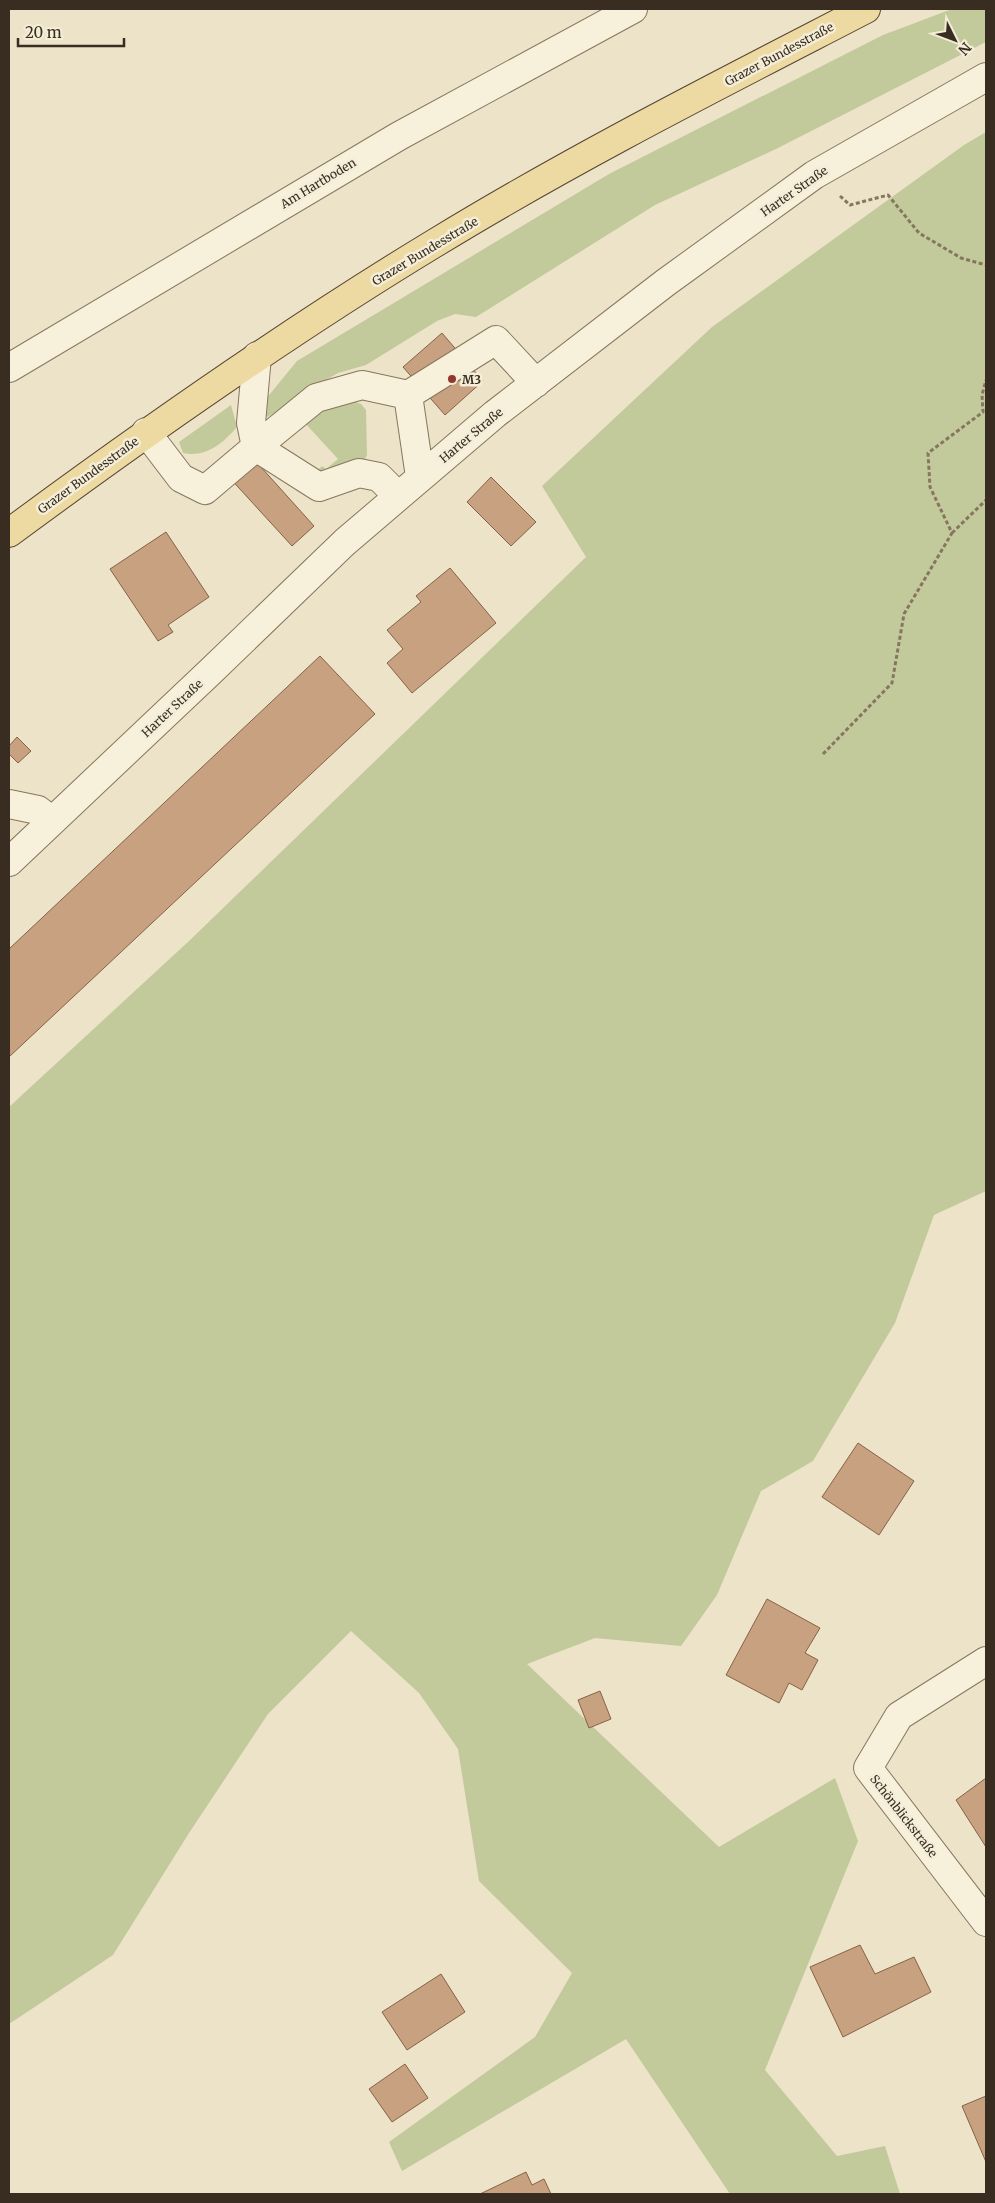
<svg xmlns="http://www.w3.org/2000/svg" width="995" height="2203" font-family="Merriweather,serif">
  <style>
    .green { fill: #c2ca9c }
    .building { fill: #c8a280; stroke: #856245 }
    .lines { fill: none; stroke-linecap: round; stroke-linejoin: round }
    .minor-casing { stroke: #87765e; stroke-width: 30 }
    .major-casing { stroke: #554431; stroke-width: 30 }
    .path { stroke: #87765e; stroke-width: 3; stroke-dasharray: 4 2.5; stroke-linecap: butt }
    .minor { stroke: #f7f0db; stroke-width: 28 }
    .major { stroke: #edd9a2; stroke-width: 28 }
    .poi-dot { fill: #933531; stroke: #f4edd7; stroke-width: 2 }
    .labels { text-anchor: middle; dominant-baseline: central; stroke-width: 5; stroke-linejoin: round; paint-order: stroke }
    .street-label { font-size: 12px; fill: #382d20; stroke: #f4edd7 }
    .poi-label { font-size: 12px; font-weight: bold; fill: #382d20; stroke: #f4edd7; text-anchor: start }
  </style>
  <rect width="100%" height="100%" fill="#ece3c8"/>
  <path class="green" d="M952 9H986V42L776 149 655 205 476 317 455 314 437 321 366 365 338 373 300 395 275 413 267 417 262 416 265 400 297 361 609 174 883 35Z
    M986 132V1191L934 1215 895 1323 813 1461 761 1491 717 1595 681 1646 595 1638 527 1664 719 1847 835 1778 858 1841 765 2070 837 2156 885 2146 900 2194H730L626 2039 402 2171 389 2142 535 2037 572 1973 479 1881 458 1749 419 1693 351 1631 268 1714 189 1833 113 1955 9 2024V1107L189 941 586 557 542 486 712 327 964 145Z
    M353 401 361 404 366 410 367 455 364 461 354 465 345 463 319 473 318 470 322 466 326 469 338 459 304 422 311 411Z
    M231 405 237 427C223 443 206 458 183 453L179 442Z"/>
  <path class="building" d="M442 333 483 381 445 415 403 367Z
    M251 456 314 526 292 546 228 476Z
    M491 477 536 522 511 546 467 502Z
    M166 532 209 597 168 625 173 632 158 641 110 569Z
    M450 568 496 623 412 693 387 663 403 649 387 630 421 602 416 596Z
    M320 656 375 714 9 1057V949Z
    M17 737 31 751 18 763 9 754V746Z
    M858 1443 914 1481 879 1535 822 1497Z
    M767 1599 820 1628 805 1653 818 1660 802 1690 789 1683 779 1703 726 1675Z
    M600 1691 611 1719 589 1728 578 1700Z
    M986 1778V1847L956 1800Z
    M860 1945 875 1974 914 1957 931 1992 843 2037 810 1967Z
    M441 1974 465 2012 407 2050 382 2012Z
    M405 2064 428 2098 392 2122 369 2089Z
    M986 2096V2162L962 2106Z
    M526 2172 532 2185 544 2179 551 2194H480Z"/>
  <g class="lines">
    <g class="minor-casing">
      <path id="minor" d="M9 368 399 136 633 9
        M146 432 181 478 205 490 256 447 251 423 257 356
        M420 477 408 395 496 340 536 383
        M398 496 379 477 359 473 319 487 256 447 316 398 362 385 408 395
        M9 804 38 810 52 821
        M9 862 210 672 345 542 495 414 665 283 814 175 986 77
        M986 1661 899 1716 868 1768 986 1922"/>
    </g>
    <g class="major-casing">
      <path id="major" d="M9 533C147 431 288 332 435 243 574 158 721 84 866 9"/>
    </g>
    <path class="path" d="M840 196 850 205 888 195 919 233 961 258 986 265
      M952 533 986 500
      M823 754 892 683 904 614 952 533 930 487 928 453 983 412 982 395 986 380"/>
    <use href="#minor" class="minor"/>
    <use href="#major" class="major"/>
  </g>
  <circle class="poi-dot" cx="452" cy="379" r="5"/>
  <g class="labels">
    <g class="street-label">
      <text transform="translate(779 54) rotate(-28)">Grazer Bundesstraße</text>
      <text transform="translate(318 183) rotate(-31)">Am Hartboden</text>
      <text transform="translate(794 191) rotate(-35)">Harter Straße</text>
      <text transform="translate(425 251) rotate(-31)">Grazer Bundesstraße</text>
      <text transform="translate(471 435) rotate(-40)">Harter Straße</text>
      <text transform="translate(88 475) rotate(-36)">Grazer Bundesstraße</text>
      <text transform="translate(172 708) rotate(-43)">Harter Straße</text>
      <text transform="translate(904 1816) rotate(52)">Schönblickstraße</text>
    </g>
    <g class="poi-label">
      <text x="462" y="379">M3</text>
    </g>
  </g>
  <rect width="995" height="2203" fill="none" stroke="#382d20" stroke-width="20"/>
  <g transform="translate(955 40) rotate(132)" stroke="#f4edd7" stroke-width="4" paint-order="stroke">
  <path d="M0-4L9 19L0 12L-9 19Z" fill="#382d20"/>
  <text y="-8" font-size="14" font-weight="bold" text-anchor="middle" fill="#382d20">N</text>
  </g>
  <path d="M18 38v8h106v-8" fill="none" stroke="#382d20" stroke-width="2.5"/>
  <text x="25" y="38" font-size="15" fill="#382d20" stroke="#f4edd7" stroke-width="4" paint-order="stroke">20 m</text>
</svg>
